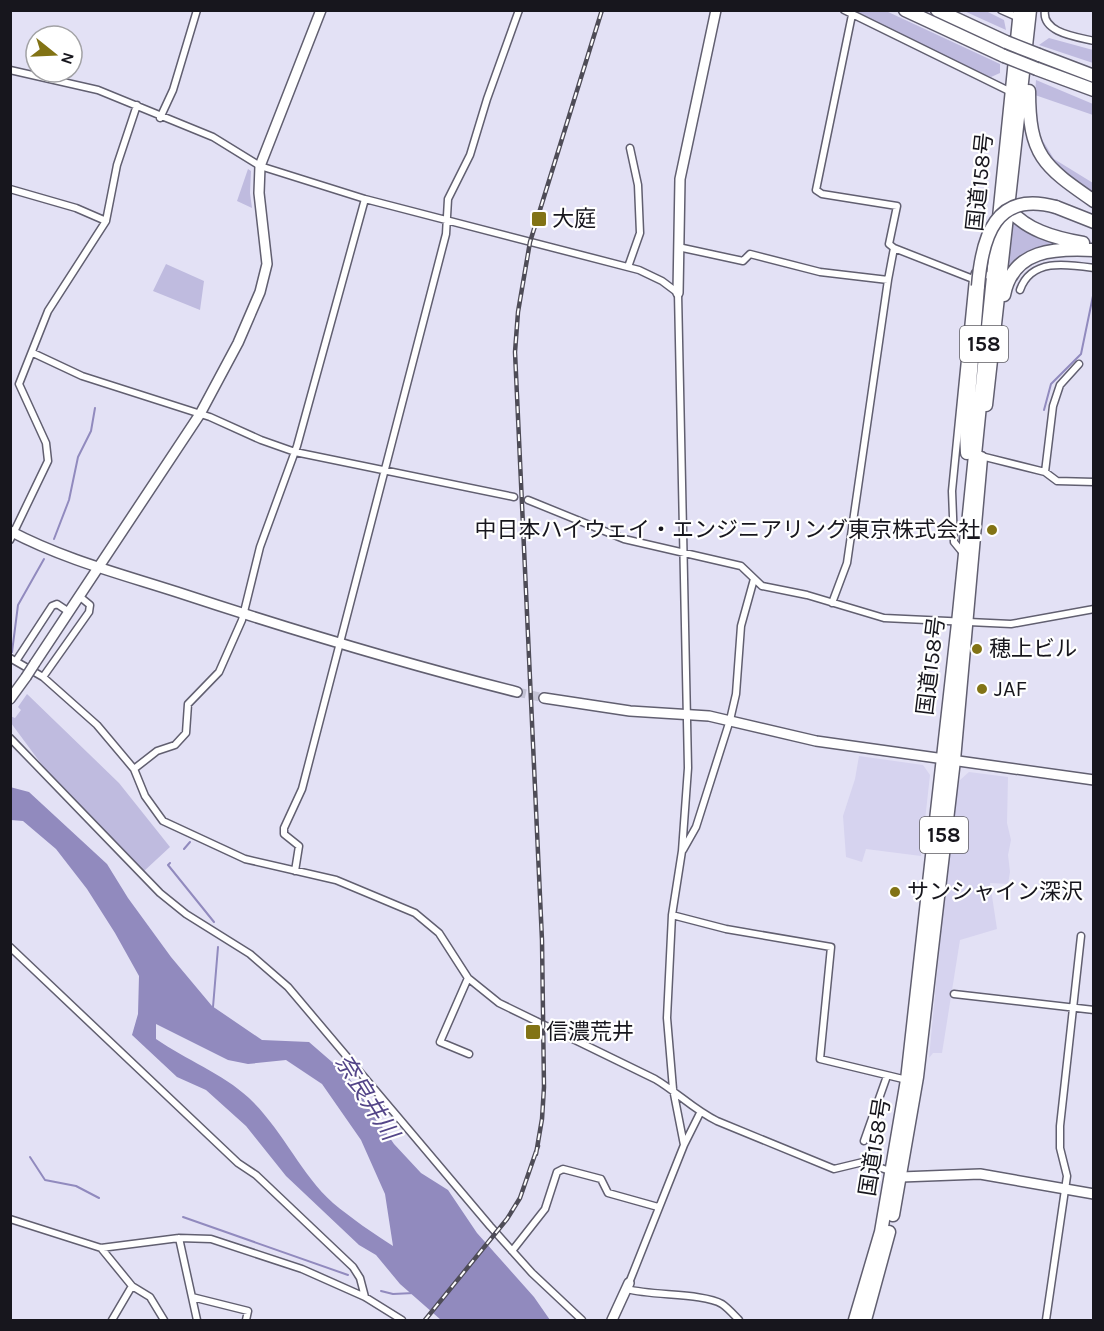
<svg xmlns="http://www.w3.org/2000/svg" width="1104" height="1331" font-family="Karla,'Noto Sans JP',sans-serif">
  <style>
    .built { fill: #d6d3ef }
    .green { fill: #bfbbdf }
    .water { fill: #918abe; fill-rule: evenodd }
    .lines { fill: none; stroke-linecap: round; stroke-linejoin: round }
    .stream { stroke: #918abe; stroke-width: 2 }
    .secondary-tunnel { stroke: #c4c3d5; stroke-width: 9; stroke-dasharray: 9 4.5; stroke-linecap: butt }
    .street-casing { stroke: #615f70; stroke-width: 9 }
    .secondary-casing { stroke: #615f70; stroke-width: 12 }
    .highway-casing { stroke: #615f70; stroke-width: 15 }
    .street { stroke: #fff; stroke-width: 6 }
    .secondary { stroke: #fff; stroke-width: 9 }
    .highway { stroke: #fff; stroke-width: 12 }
    .rail-casing { stroke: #4e4c57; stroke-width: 4.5 }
    .rail { stroke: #fff; stroke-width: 2; stroke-dasharray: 7; stroke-linecap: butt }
    .secondary-bridge-casing { stroke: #615f70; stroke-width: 12; stroke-linecap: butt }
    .highway-bridge-casing { stroke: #615f70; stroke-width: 15; stroke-linecap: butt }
    .secondary-bridge { stroke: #fff; stroke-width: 9 }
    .highway-bridge { stroke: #fff; stroke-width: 12 }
    .poi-dot { fill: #827315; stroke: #fff; stroke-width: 2 }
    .labels { text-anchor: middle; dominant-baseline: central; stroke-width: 4.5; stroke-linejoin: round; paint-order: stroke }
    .shield { fill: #fff; stroke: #5d5c61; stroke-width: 1.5 }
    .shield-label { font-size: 21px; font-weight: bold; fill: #17161d }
    .street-label { font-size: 22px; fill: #17161d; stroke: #fff }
    .poi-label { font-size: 22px; fill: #17161d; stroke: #fff; text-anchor: start }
    .water-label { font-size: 24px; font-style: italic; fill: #534588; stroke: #fff }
  </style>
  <rect width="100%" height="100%" fill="#e3e1f5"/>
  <path class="built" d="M859 756 923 765 930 775 921 856 866 849 862 862 846 857 843 816 855 779Z
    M969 772 1008 777 1007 823 1011 840 1008 855 1010 872 1008 884 990 883 997 929 960 940 942 1053H933L929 1058 951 827 959 781Z"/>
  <path class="green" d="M853 11H886L1000 64V73L991 77 975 71Z
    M964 11H986L1004 20 1006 30Z
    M1049 38 1093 50V63L1039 45Z
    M1036 80 1093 104V115L1035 95Z
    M1037 131 1054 159 1093 183V196L1072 181 1039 147Z
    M248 169 251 171 250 193 252 208 237 201Z
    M1011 218 1055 240V247L1031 250 1008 265Z
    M166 264 204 281 200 310 153 291Z
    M27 694 119 783 170 847 143 872 45 769 11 723 10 716 15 718 21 710 18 707Z"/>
  <path class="water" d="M10 787 29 792 107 864 128 898 171 957 212 1006 262 1040 309 1042 347 1075 394 1144 421 1173 448 1190 477 1233 534 1297 550 1320H441L400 1284 376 1255 359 1245 286 1176 246 1126 206 1090 177 1077 132 1035 138 1014 139 976 115 933 87 889 56 849 23 821 11 820ZM156 1024 228 1060 248 1064 286 1060 322 1084 361 1140 385 1194 393 1246C374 1234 351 1218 333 1203 300 1173 282 1129 249 1098 222 1073 186 1060 156 1039Z"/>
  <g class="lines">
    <path class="stream" d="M1044 410 1051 384 1081 354 1094 291
      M54 539 69 500 78 457 91 431 95 408
      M12 652 18 605 44 559
      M184 849 190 842
      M170 863 168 865 214 922
      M213 1007 218 947
      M30 1157 45 1180 76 1186 99 1198
      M183 1217 348 1275
      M381 1291 393 1294 414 1293"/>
    <path class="secondary-tunnel" d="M517 692 544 698"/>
    <g class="street-casing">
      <path id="street" d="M844 10 1011 92
        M853 10 816 190 822 194 897 206 889 244 894 248 888 280
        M1001 10 1019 18
        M1045 10C1041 33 1078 37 1094 41
        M10 70 98 90 213 137 260 166 365 199 639 270 662 281 678 293 688 768 682 851 672 915 667 1018 673 1089 684 1145 629 1283
        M160 118 173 90 197 10
        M10 189 76 208 106 221
        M678 247 743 261 750 254 820 272 888 280 847 563 832 603
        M894 248 973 279
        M628 267 640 233 638 185 630 148
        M1020 290C1031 258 1067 264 1094 268
        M33 353 82 376 210 417 261 440 295 452 514 497
        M981 456 1045 472 1057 481 1094 482
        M1045 472 1053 406 1060 385 1079 364
        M528 500 624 539 741 566 762 586 807 595 884 618 1011 624 1094 609
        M10 540 48 461 46 443 19 384 48 311 106 221 117 165 137 105
        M963 553 954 542 952 491 973 279 975 273 991 276
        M10 658 43 677 97 725 134 769 145 796 163 821 245 859 336 880 415 913 439 933 468 978 499 1003 655 1079C677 1092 694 1110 717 1121L834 1169 863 1162 893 1172
        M16 661 52 606 57 604 69 612
        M43 677 89 612 90 605 79 596
        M10 738 160 893 186 914 250 954 288 987 490 1226 532 1273 582 1320
        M134 769 157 751 175 745 186 733 188 704 219 672 242 620 260 547 297 446 365 199
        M683 850 696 827 730 720 736 694 741 626 754 579
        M295 871 299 846 284 834V828L302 789 446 234 448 199 470 155 487 99 519 10
        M672 915 726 929 831 947 820 1059 907 1080
        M10 947 238 1163 256 1175 353 1267 360 1278 365 1297
        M468 978 440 1042 469 1054
        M954 994 1094 1010
        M864 1141 887 1076
        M684 1145 700 1113
        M10 1219 101 1248 179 1238 211 1239 302 1269 365 1297 402 1320
        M179 1238 197 1320
        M101 1248 132 1286 112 1320
        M512 1251 545 1209 557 1172 563 1169 601 1179 608 1193 658 1207
        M132 1286 150 1297 164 1320
        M627 1289C652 1296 703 1293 722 1304 728 1308 734 1315 739 1320
        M192 1297 248 1311 246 1320
        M1046 1320 1067 1176 1060 1148V1126L1081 936"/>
    </g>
    <g class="secondary-casing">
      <path id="secondary" d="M678 293 680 179 716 10
        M10 531C63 559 121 574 177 592 289 629 402 663 517 692
        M35 663 200 414 238 343 260 292 267 264 259 193 260 166 321 10
        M544 698 630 711 709 716 816 741 1094 780
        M10 699 26 677
        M895 1173 901 1177 980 1174 1094 1194
        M612 1320 629 1283"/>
    </g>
    <g class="highway-casing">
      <path id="highway" d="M905 10 1004 56
        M937 10 1006 42
        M1039 55 1094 76
        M1037 69 1094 90
        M1029 91C1029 155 1043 166 1094 201
        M1007 206C1024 230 1055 238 1083 243
        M1056 207 1094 222
        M1004 295C1013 249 1055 248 1094 250
        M986 405 1030 10
        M967 453 966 432 978 286
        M893 1215 917 1077 954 760 981 458
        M855 1320 881 1232 907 1080 958 623 1020 10
        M865 1320 889 1232"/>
    </g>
    <use href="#street" class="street"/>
    <use href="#secondary" class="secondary"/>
    <use href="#highway" class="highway"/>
    <g class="rail-casing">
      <path id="rail" d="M536 1154 542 1119 544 1087 542 940 515 352 518 312 530 242 602 10
        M425 1320 507 1219 520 1198 538 1146"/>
    </g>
    <use href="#rail" class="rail"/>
    <g class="secondary-bridge-casing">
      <path id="secondary-bridge" d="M26 677 35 663"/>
    </g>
    <g class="highway-bridge-casing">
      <path id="highway-bridge" d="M1006 42 1039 55
        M1004 56 1037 69
        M978 286C982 237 995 190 1056 207"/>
    </g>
    <use href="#secondary-bridge" class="secondary-bridge"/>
    <use href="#highway-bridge" class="highway-bridge"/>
  </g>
  <g class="poi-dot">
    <rect x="531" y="211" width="16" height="16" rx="3"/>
    <circle cx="992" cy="530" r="6"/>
    <circle cx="977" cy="649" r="6"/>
    <circle cx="982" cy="689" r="6"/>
    <circle cx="895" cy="892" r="6"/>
    <rect x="525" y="1024" width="16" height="16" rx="3"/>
  </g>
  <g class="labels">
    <g class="shield">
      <rect x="960" y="326" width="48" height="36" rx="4.5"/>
      <rect x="920" y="817" width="48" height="36" rx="4.5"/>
    </g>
    <g class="shield-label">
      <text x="984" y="344">158</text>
      <text x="944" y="835">158</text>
    </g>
    <g class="street-label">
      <text transform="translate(980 182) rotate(-84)">国道158号</text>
      <text transform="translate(931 666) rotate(-83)">国道158号</text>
      <text transform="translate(875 1147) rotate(-81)">国道158号</text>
    </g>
    <g class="poi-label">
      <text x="552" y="219">大庭</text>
      <text x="980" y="530" text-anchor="end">中日本ハイウェイ・エンジニアリング東京株式会社</text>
      <text x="989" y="649">穂上ビル</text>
      <text x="994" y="689">JAF</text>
      <text x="907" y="892">サンシャイン深沢</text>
      <text x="546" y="1032">信濃荒井</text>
    </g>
    <g class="water-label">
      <text transform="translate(367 1097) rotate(58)">奈良井川</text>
    </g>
  </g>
  <rect width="1104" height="1331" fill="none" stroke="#17161d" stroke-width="24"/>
  <g transform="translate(54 54) rotate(108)"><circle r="28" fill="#ffffff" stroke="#a2a2a5" stroke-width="1.5"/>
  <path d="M0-4.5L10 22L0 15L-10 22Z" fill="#827315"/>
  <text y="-9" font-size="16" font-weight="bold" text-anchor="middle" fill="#17161d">N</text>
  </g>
</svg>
